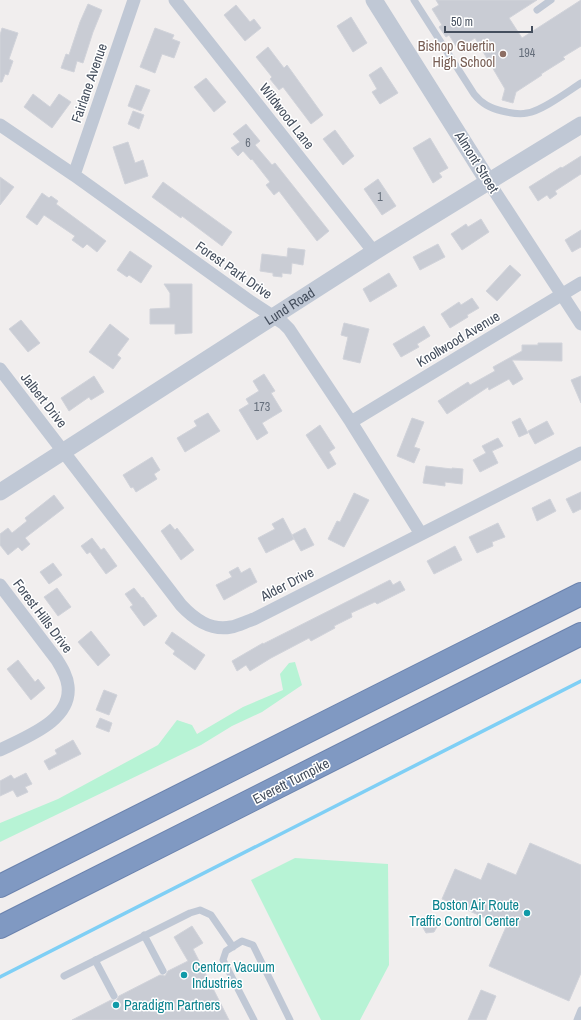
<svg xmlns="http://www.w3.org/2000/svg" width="581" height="1020" font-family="'Archivo Narrow',sans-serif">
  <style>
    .green { fill: #b7f3d5 }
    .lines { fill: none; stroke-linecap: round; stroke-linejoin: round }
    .stream { stroke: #7fcff5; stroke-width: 3.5 }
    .building { fill: #c9ccd4; stroke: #d1d3da }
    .motorway-casing { stroke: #6b83ae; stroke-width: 24 }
    .service { stroke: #c0c8d5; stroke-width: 7 }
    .minor { stroke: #c0c8d5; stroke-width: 13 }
    .tertiary { stroke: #c0c8d5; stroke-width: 17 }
    .motorway { stroke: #8099c2; stroke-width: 22 }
    .education-dot { fill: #8d6e63; stroke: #fff; stroke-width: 1.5 }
    .culture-dot { fill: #0f9aa8; stroke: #fff; stroke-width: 1.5 }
    .labels { text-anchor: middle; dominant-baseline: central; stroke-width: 3; stroke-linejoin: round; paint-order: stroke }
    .number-label { font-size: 12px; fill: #656e7b }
    .education-label { font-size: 14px; fill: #785e54; stroke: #fff; text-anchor: end }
    .street-label { font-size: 14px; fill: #444e5d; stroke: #fff }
    .culture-label { font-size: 14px; fill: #0d838f; stroke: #fff; text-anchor: start }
  </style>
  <rect width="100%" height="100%" fill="#f1eeee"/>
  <path class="green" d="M295 662 302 685 262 712 232 726 201 745 0 842V823L58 799 158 745 177 720 192 725 197 734 243 707 283 690 280 674 289 663Z
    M295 858 388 864 389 965 360 1020H321L251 880Z"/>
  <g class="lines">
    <path class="stream" d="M0 977 581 681"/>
  </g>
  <path class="building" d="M436 0H537L509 18 522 38 581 0V46L563 57 565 59 541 74 542 75 516 92 513 103 502 100 505 89 475 38 458 49 449 35 446 37 439 27 442 25 432 9 439 5Z
    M88 4 102 10 93 32 83 63 77 61 74 72 61 68 66 54 69 55 80 22Z
    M236 5 250 22 254 19 261 28 245 41 224 15Z
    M351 17 367 43 353 52 337 26Z
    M2 28 18 33 9 59 13 61 8 75 5 74 2 82H0V35Z
    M155 28 174 35 172 39 180 42 174 58 162 54 155 73 140 67Z
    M268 47 284 68 287 65 323 115 311 124 283 87 279 90 270 79 272 77 256 57Z
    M381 67 398 93 380 104 372 92 377 89 369 75Z
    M206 78 226 102 214 112 194 87Z
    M136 85 150 90 141 111 128 106Z
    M33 94 50 107 59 94 71 102 52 128 24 107Z
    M133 111 144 115 139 129 128 124Z
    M246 124 260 141 255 145 272 165 275 163 329 231 317 241 279 191 274 195 266 185 270 182 252 159 251 160 243 151 238 156 231 148 240 142 233 134Z
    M335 130 354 156 343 165 323 139Z
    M430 138 448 168 439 173 442 177 433 183 413 148Z
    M128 142 135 163 143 160 148 176 125 184 113 147Z
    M581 156V174L555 191 557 194 550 199 547 195 538 201 529 187 561 167 562 168Z
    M0 177 14 187 0 205Z
    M378 179 396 206 382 215 364 189Z
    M163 182 232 232 222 246 182 216 181 218 152 197Z
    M42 193 49 198 51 196 58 201 56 204 106 241 97 252 87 244 83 248 72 240 75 236 44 215 37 225 26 217Z
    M481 219 489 232 462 250 451 234 466 224 468 227Z
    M581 230V247L572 252 565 240Z
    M438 244 445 257 420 270 413 257Z
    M288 248 305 250 303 265 292 263 291 274 282 273V277L273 276V273L260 271 262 254 287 257Z
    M130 251 152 266 141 283 129 275 127 277 117 270Z
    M510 265 521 275 497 301 486 291Z
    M389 273 397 286 370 302 363 289Z
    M164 284H192V333L175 334V324H150V309L170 308V293Z
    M472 298 479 308 467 315 468 317 450 328 441 314 459 302 461 305Z
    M21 320 40 343 28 352 9 329Z
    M344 323 369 329 360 363 343 359 348 337 341 335Z
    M110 324 129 339 117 355 121 358 113 369 89 352Z
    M424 326 430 336 417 344 419 347 401 357 393 344Z
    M538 343H562V361L512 360 523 379 513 385 509 379 489 390 488 387 447 414 438 401 468 382 470 385 495 371 493 367 522 351V345H538Z
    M264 374 275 391 271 393 282 411 262 423 268 433 257 440 239 410 249 404 246 399 259 391 253 381Z
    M94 376 104 392 91 400 89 397 69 411 61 398Z
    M581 376V403L571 380Z
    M208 413 220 431 185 452 177 438 197 426 194 421Z
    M412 418 424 422 414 447 420 449 414 463 397 456Z
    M520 418 528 433 519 437 512 422Z
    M547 421 554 434 535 444 528 431Z
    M320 425 335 448 329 452 336 464 328 469 306 435Z
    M498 438 503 446 492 451 498 463 480 472 473 460 486 453 482 446Z
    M152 457 160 470 154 474 157 479 136 492 133 487 131 488 123 475Z
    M426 466 452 469V468L463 469 462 484 445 482V486L423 483Z
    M581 492V509L573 513 566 499Z
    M354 493 369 500 344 547 328 539 337 521 340 522Z
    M54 495 64 508 25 538 30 544 22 551 18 547 8 555 0 545V534L8 528 12 533 27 521 25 518Z
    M550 499 556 511 537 521 532 508Z
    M283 518 294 539 266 553 258 538 275 529 272 524Z
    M498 523 505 537 492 542 493 546 477 553 469 537Z
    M170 524 175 530 177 528 194 550 181 560 161 531Z
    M305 528 314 545 301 551 292 535Z
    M92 538 101 550 104 548 117 566 106 574 90 552 87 554 81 546Z
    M455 546 462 560 434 574 427 561Z
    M53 563 62 575 49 584 40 572Z
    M238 567 241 573 250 568 257 582 224 600 216 585 232 577 229 572Z
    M390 580 393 585 400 581 405 590 377 604 375 602 351 613 352 617 334 626 335 628 311 641 309 638 271 658 250 671 246 665 237 671 232 661 263 643V644Z
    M57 588 71 607 58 616 44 597Z
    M134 588 142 598 143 597 157 616 144 626 130 607 133 605 125 594Z
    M91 631 110 655 98 666 78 642Z
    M172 632 205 655 195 670 173 654 175 651 165 643Z
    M18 660 35 682 38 679 45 688 31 700 7 669Z
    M104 690 117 695 109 715 96 710Z
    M100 718 112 723 109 732 96 727Z
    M73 740 81 754 49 770 44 761 57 754 55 750Z
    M26 773 32 784 25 787 28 792 17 797 13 790 0 796V781L11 775 14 779Z
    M530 843 581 865V973L569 1001 489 966 506 927 442 899 455 869 481 880 488 863 516 875Z
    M425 918H433L438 925 434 932 426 933 422 926Z
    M192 926 203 943 193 949 229 1020H72L111 1000 116 1001 119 996 160 975 165 976 168 971 188 961 174 937Z
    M481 990 496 996 486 1020H468Z"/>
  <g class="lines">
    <g class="motorway-casing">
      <path id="motorway" d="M0 886 581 594
        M0 927 581 634"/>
    </g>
    <path class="service" d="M414 0 474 94C482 104 490 108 502 111 510 113 519 115 527 113 542 111 567 92 581 83
      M537 10 551 0
      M144 935 163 971
      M95 960 114 996
      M64 976 190 913 200 910 211 915 233 947
      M254 1020 223 960 226 951 242 941 253 945 290 1020
      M577 1020 581 1010"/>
    <path class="minor" d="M175 0 374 252
      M0 125 74 175 251 302 283 323 289 329 351 422 421 534
      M74 175 134 0
      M488 181 581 324
      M0 369 181 605C194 619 210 631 231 627 238 626 247 621 254 619L581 453
      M351 422 581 283
      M0 585 57 660C62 668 67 676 68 686 72 721 25 737 0 750"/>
    <g class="tertiary">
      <path d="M374 0 488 181"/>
      <path id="s1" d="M0 492 374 252 581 125"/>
    </g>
    <use href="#motorway" class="motorway"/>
  </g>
  <circle class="education-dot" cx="503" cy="54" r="4"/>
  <g class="culture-dot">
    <circle cx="527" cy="913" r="4"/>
    <circle cx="184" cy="975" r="4"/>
    <circle cx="116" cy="1005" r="4"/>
  </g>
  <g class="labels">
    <g class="number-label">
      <text x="527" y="53">194</text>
      <text x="248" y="143">6</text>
      <text x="380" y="197">1</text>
      <text x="262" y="407">173</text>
    </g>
    <g class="education-label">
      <text x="495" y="46">Bishop Guertin<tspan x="495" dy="16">High School</tspan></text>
    </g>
    <g class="street-label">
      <text transform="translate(89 83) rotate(-71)">Fairlane Avenue</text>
      <text transform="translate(287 116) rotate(52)">Wildwood Lane</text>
      <text transform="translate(477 162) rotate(58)">Almont Street</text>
      <text transform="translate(234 270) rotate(35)">Forest Park Drive</text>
      <text stroke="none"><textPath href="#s1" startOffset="344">Lund Road</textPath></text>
      <text transform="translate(458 339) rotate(-31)">Knollwood Avenue</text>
      <text transform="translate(44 400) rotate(52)">Jalbert Drive</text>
      <text transform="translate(287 584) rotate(-27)">Alder Drive</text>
      <text transform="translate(43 616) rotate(53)">Forest Hills Drive</text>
      <text transform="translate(291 781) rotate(-27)">Everett Turnpike</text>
    </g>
    <g class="culture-label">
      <text x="519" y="905" text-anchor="end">Boston Air Route<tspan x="519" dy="16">Traffic Control Center</tspan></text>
      <text x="192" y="967">Centorr Vacuum<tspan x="192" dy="16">Industries</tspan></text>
      <text x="124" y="1005">Paradigm Partners</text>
    </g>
  </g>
  <path d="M445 26v6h87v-6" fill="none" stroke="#444e5d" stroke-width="2"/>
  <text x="451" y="26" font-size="12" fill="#444e5d" stroke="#ffffff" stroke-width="3" paint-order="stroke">50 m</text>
</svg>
